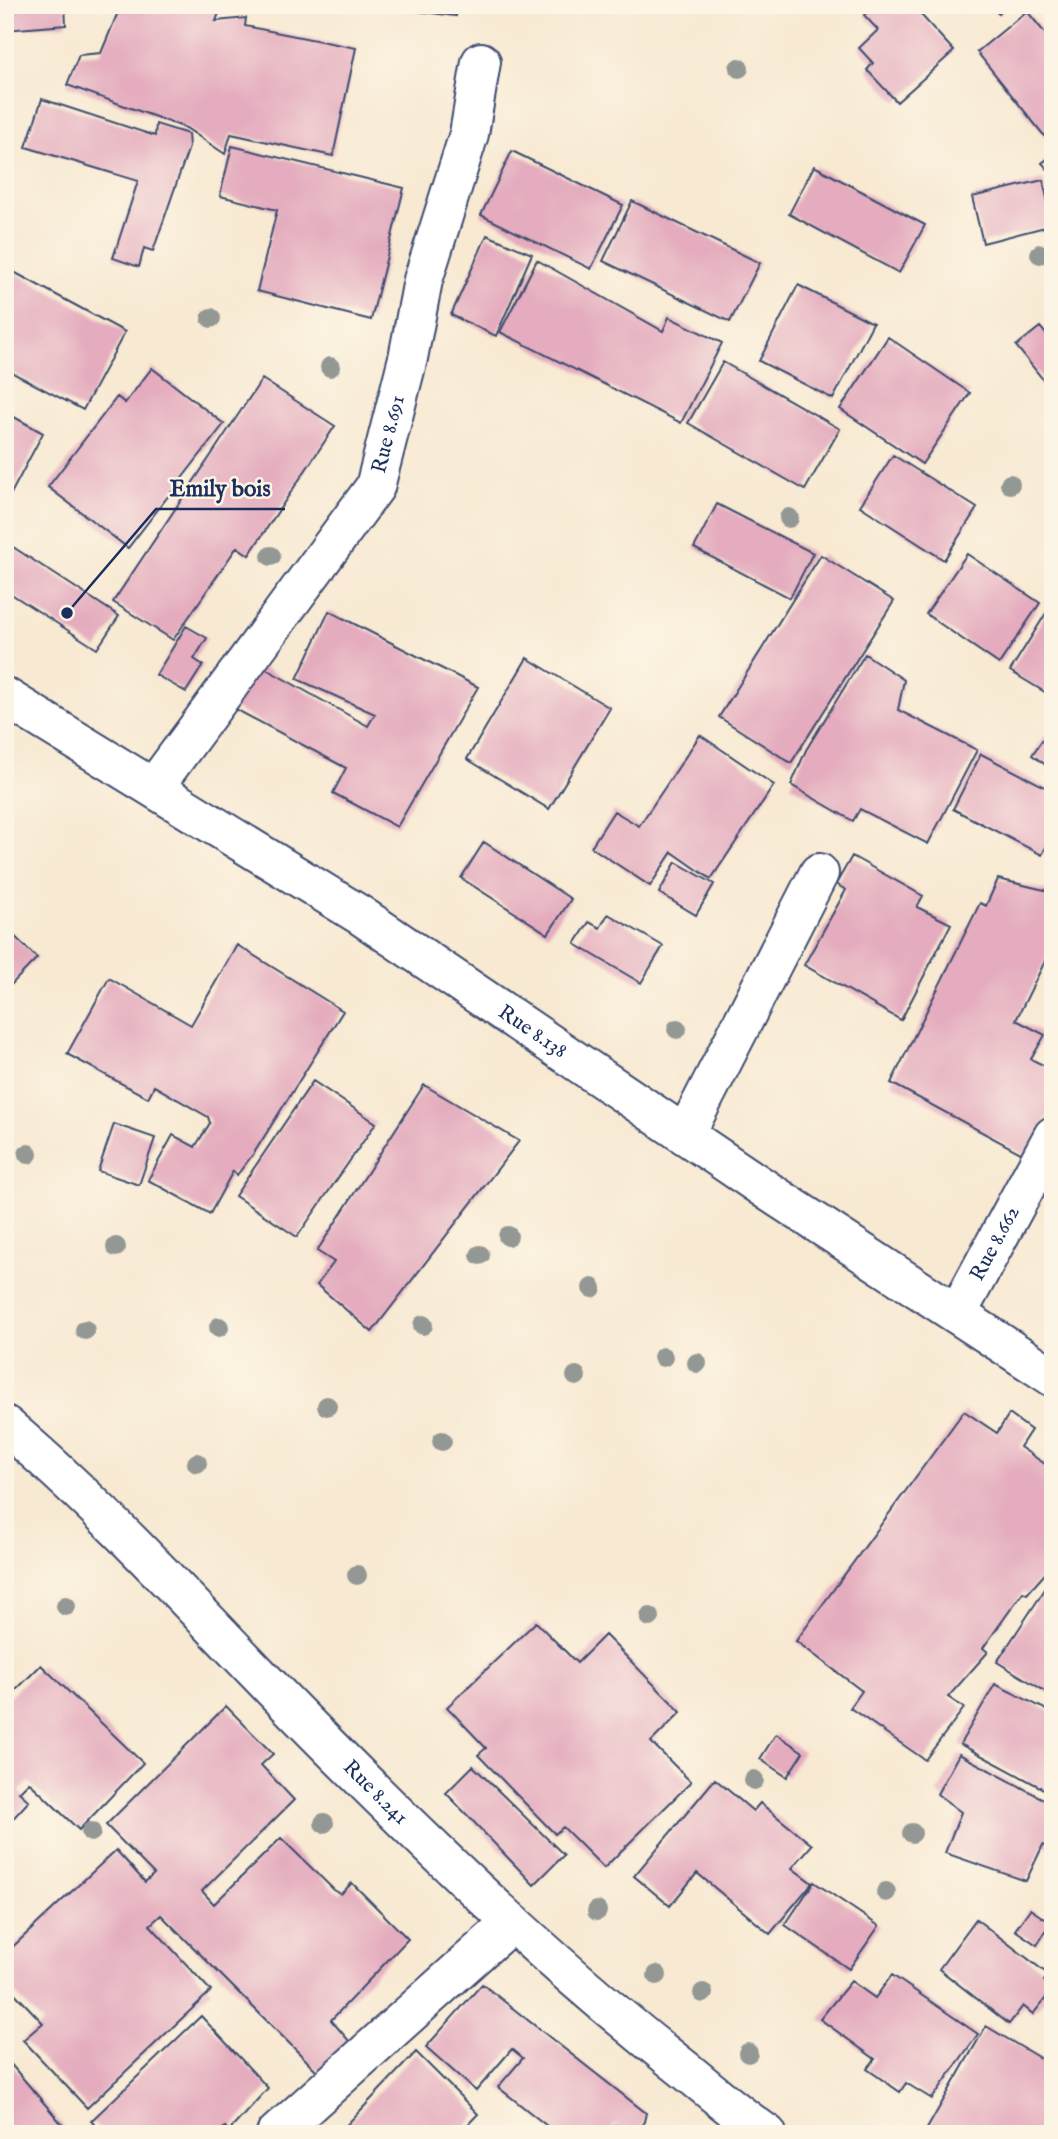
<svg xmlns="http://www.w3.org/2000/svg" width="1058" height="2139" font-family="'IM FELL English',serif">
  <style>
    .building { fill: #e4acbe }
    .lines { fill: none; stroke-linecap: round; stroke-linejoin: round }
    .minor-casing { stroke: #3c4b6f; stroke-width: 42 }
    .major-casing { stroke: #3c4b6f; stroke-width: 42 }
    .minor { stroke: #fff; stroke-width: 38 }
    .major { stroke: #fff; stroke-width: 38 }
    .tree { fill: #939894 }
    .labels { text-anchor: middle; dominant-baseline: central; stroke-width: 5; stroke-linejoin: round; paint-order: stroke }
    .street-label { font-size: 21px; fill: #1b2f5e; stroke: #fcf5e5 }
    .leader { fill: none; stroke: #1b2f5e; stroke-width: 2.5 }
    .callout-dot { fill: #1b2f5e; stroke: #fcf5e5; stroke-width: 2.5 }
    .callout-label { font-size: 23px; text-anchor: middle; font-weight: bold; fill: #1b2f5e; stroke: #fcf5e5; stroke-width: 5; stroke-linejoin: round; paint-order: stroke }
  </style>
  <rect width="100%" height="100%" fill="#fcf5e5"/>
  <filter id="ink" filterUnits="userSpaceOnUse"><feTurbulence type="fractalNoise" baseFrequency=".0143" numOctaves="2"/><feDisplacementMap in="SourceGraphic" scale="14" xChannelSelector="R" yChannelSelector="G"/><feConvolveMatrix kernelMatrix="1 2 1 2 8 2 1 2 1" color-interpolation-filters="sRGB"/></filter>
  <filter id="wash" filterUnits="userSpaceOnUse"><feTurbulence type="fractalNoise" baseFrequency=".00686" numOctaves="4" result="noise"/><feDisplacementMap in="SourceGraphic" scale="28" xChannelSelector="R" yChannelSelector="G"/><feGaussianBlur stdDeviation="1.57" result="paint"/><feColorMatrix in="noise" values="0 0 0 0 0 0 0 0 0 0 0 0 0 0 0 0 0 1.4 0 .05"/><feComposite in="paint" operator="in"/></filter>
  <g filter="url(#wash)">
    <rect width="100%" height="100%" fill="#f8e9d2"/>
    <g id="blocks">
      <path class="building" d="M5 5H65L66 25 5 30Z
        M121 5H222L216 21 246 18 245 26 356 48 333 156 231 134 225 154 186 128 67 85 79 55 101 53Z
        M371 5H457L456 16Z
        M875 5H912L954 51 897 102 867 70 873 63 859 48 878 30 864 15Z
        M988 5H1006L999 14Z
        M1027 11 1053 43V132L1046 138 977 52Z
        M42 99 155 136 156 124 188 134 189 147 153 251 144 248 139 267 113 258 138 181 26 147Z
        M232 146 404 188 371 320 257 291 277 210 220 196Z
        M512 151 623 205 591 269 481 215Z
        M1053 155V175L1042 163Z
        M814 166 925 225 899 273 789 214Z
        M1043 180 1053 225 983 243 972 197Z
        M632 201 760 263 730 322 603 261Z
        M487 235 532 254 496 336 451 315Z
        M537 260 663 331 669 317 722 343 681 423 500 332Z
        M12 271 125 332 83 410 5 369V283Z
        M798 285 873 323 833 399 759 361Z
        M1040 327 1053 342V392L1016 346Z
        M888 337 970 393 922 464 840 409Z
        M723 362 840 429 805 490 688 423Z
        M152 368 224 424 128 548 48 487 117 397 125 403Z
        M262 379 335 426 249 555 237 547 173 640 113 602Z
        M5 412 43 433 5 505Z
        M893 455 977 508 944 560 860 506Z
        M717 504 813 553 790 598 694 548Z
        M13 547 119 616 97 649 5 590V561Z
        M967 554 1040 603 999 664 926 614Z
        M821 555 894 601 791 763 719 717Z
        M1053 602V697L1010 671Z
        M329 611 478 687 397 827 333 793 346 768 226 704 250 660 368 726 375 714 297 679Z
        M186 626 207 638 194 659 203 665 186 692 156 675Z
        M865 654 904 680 898 710 977 750 928 844 860 809 853 821 791 785 806 750Z
        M527 658 610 708 549 809 467 759Z
        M1053 724V770L1032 755Z
        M700 735 774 785 711 879 672 852 650 886 591 847 614 811 639 826Z
        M981 754 1053 791V834L1042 855 953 809Z
        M484 842 571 899 548 934 461 878Z
        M852 856 923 896 917 907 951 924 901 1020 804 965 846 890 836 884Z
        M676 862 714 884 696 915 659 893Z
        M998 879 1053 892V945L1016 1020 1045 1035 1031 1059 1053 1070V1104L1028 1157 891 1083 980 903 986 906Z
        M608 914 663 946 641 983 575 944 589 922 600 928Z
        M5 927 37 958 5 991Z
        M237 945 343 1011 254 1153 237 1175 233 1171 210 1214 148 1180 173 1135 195 1147 210 1123 208 1117 154 1086 148 1098 67 1054 109 978 191 1025Z
        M313 1081 376 1123 297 1237 235 1196Z
        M424 1085 519 1141 372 1332 317 1285 334 1262 317 1251Z
        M114 1124 155 1138 139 1185 98 1171Z
        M964 1411 997 1433 1009 1414 1031 1430 1020 1447 1051 1468 1053 1466V1565L1027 1594 1023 1592 983 1648 988 1652 948 1697 964 1708 925 1760 850 1708 862 1691 796 1641Z
        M1053 1577V1696L997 1662Z
        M536 1622 577 1663 605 1635 681 1712 651 1742 691 1782 604 1868 563 1827 555 1834 478 1755 486 1748 447 1707Z
        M41 1665 143 1763 79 1830 29 1782 19 1792 29 1801 8 1824 5 1822V1701Z
        M995 1684 1053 1713V1794L960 1744Z
        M226 1706 273 1754 261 1765 294 1800 202 1891 214 1904 281 1838 334 1890 341 1894 352 1883 408 1939 331 2020 350 2042 319 2073 161 1915 150 1925 211 1991 87 2108 23 2040 43 2023 5 1983V1954L116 1850 145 1882 154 1874 106 1825Z
        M776 1734 803 1752 787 1777 760 1759Z
        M959 1754 1053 1804V1825L1049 1832 1053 1833V1848L1043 1845 1026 1881 945 1853 961 1812 937 1794Z
        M473 1766 564 1855 534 1885 446 1793Z
        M715 1779 753 1811 760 1803 812 1845 792 1868 812 1883 770 1934 697 1873 670 1906 634 1876Z
        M5 1879 13 1888 5 1894Z
        M814 1882 879 1926 849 1969 785 1925Z
        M1030 1909 1051 1923 1037 1945 1015 1930Z
        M976 1919 1049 1975 1044 1981 1053 1989 1033 2014 1023 2006 1009 2024 939 1969Z
        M892 1975 978 2034 932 2099 906 2083 900 2092 867 2069 875 2059 820 2019 851 1981 875 1998Z
        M482 1984 646 2113 643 2126 638 2134H626L615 2125 608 2134H557L498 2087 523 2058 512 2049 476 2091 426 2047Z
        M201 2016 268 2088 229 2131 225 2127 218 2134H103L91 2121Z
        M986 2026 1053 2066V2134H924Z
        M416 2052 478 2114 459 2134H338Z
        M8 2061 67 2130 63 2134H5V2063Z"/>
    </g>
  </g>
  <g filter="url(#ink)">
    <use href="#blocks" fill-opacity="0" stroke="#3c4b6f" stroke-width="2"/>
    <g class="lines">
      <g class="minor-casing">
        <g id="minor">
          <path id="s1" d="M154 787 375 487 408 358 423 280 469 134 481 62"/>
          <path d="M685 1135 819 873"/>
          <path id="s2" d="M957 1314 1053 1136"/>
          <path id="s3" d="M5 1425C109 1513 199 1614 294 1711 417 1836 542 1957 679 2065 708 2088 736 2113 767 2134"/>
          <path d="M276 2134 510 1924"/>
        </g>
      </g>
      <g class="major-casing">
        <g id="major">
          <path id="s4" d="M5 697 360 915 771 1193 1053 1377"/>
        </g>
      </g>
      <use href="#minor" class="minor"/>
      <use href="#major" class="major"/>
    </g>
    <g class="tree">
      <circle cx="739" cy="68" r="10"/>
      <circle cx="1040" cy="254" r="10"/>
      <circle cx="211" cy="318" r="10"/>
      <circle cx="330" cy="367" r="10"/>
      <circle cx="1010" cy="484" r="10"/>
      <circle cx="789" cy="518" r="10"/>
      <circle cx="271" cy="556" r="10"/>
      <circle cx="677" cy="1029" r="10"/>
      <circle cx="28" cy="1154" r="10"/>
      <circle cx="508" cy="1236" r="10"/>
      <circle cx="116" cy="1247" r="10"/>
      <circle cx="480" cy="1255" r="10"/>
      <circle cx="592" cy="1288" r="10"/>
      <circle cx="423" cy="1325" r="10"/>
      <circle cx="219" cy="1327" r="10"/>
      <circle cx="85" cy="1330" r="10"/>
      <circle cx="663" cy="1357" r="10"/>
      <circle cx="697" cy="1363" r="10"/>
      <circle cx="576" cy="1376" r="10"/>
      <circle cx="327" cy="1406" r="10"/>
      <circle cx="442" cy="1441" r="10"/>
      <circle cx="197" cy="1463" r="10"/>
      <circle cx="357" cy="1575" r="10"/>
      <circle cx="66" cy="1606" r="10"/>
      <circle cx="650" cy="1617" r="10"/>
      <circle cx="754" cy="1780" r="10"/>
      <circle cx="324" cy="1823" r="10"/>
      <circle cx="91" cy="1832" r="10"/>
      <circle cx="912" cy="1833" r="10"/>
      <circle cx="886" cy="1892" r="10"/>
      <circle cx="597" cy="1911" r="10"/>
      <circle cx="657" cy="1975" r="10"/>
      <circle cx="703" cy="1993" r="10"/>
      <circle cx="748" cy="2053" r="10"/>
    </g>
  </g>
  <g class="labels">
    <g class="street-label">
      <text stroke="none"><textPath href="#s1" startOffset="427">Rue 8.691</textPath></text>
      <text stroke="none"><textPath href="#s4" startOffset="625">Rue 8.138</textPath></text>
      <text stroke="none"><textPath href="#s2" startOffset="80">Rue 8.662</textPath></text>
      <text stroke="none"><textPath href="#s3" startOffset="522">Rue 8.241</textPath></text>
    </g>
  </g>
  <path class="leader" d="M67 613L156 509H285"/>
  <circle class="callout-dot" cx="67" cy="613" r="7"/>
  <g class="callout-label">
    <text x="220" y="496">Emily bois</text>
  </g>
  <rect width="1058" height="2139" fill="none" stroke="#fcf5e5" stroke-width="28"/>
</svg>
